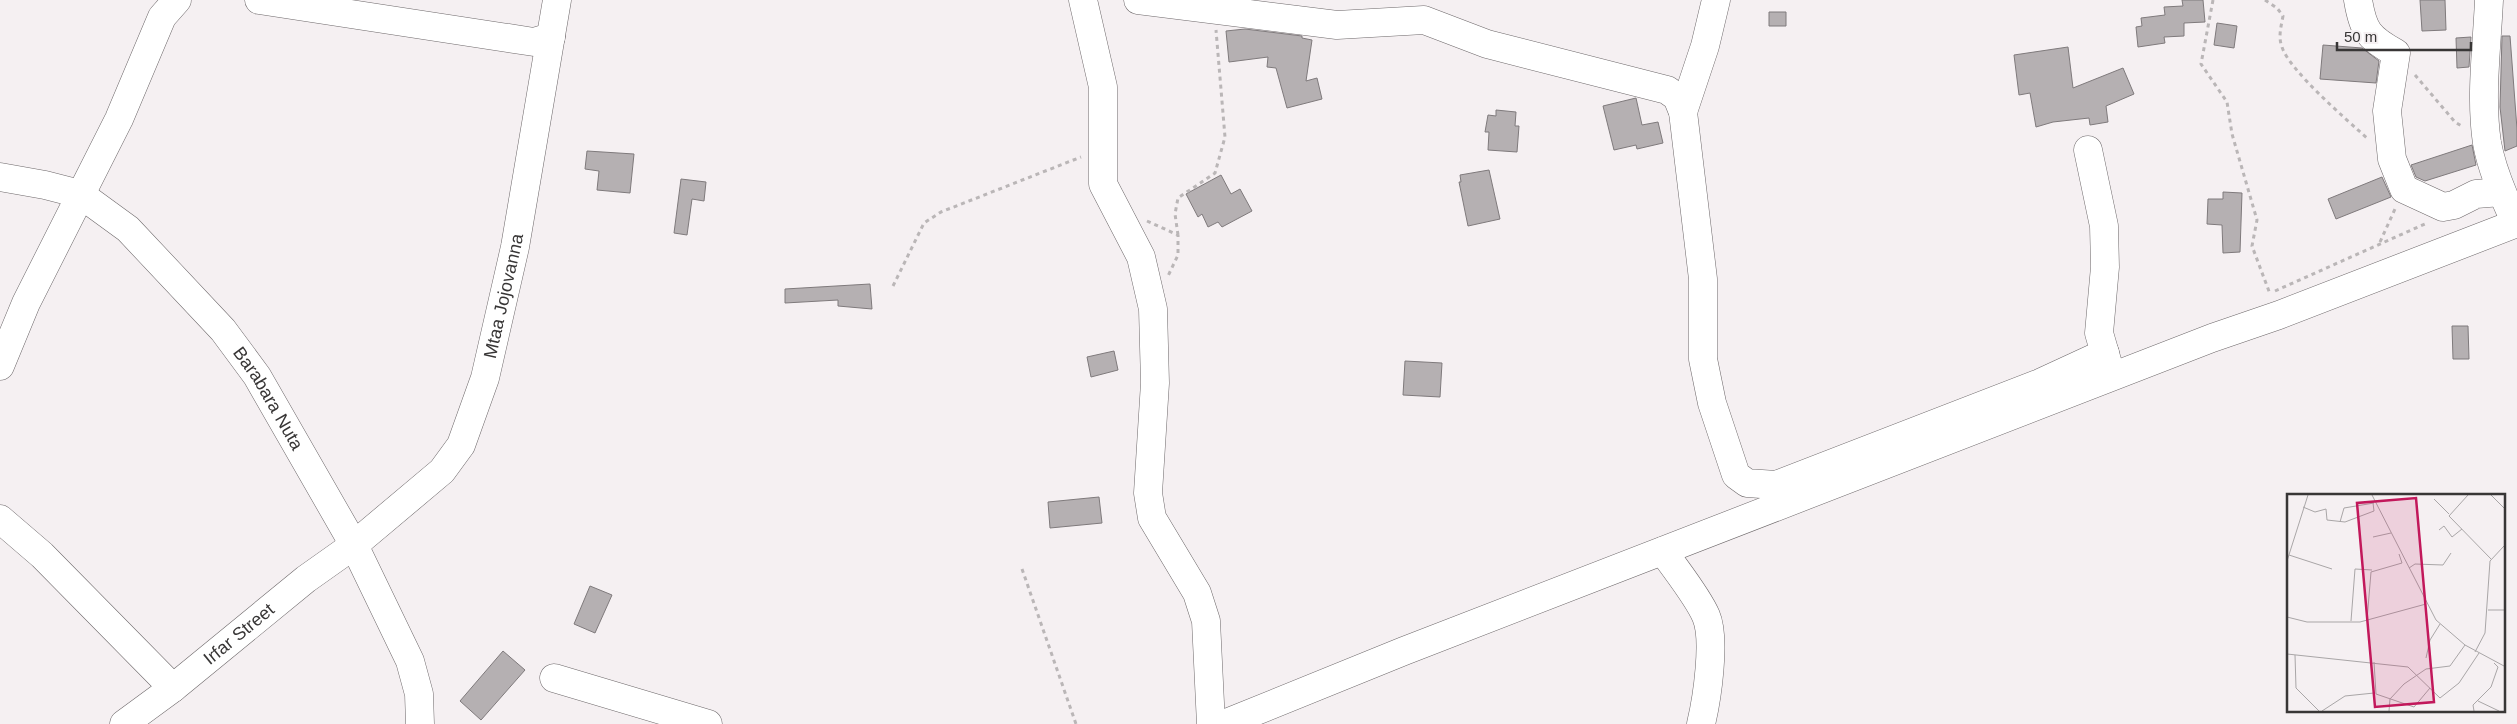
<svg xmlns="http://www.w3.org/2000/svg" width="2517" height="724" font-family="Helvetica,sans-serif">
  <style>
    .building { fill: #b5b0b2; stroke: #7f7a7c }
    .lines { fill: none; stroke-linecap: round; stroke-linejoin: round }
    .minor-casing { stroke: #6d686a; stroke-width: 29 }
    .major-casing { stroke: #6d686a; stroke-width: 29 }
    .path { stroke: #bab6b7; stroke-width: 3; stroke-dasharray: 4 4; stroke-linecap: butt }
    .minor { stroke: #fff; stroke-width: 28 }
    .major { stroke: #fff; stroke-width: 28 }
    .labels { text-anchor: middle; dominant-baseline: central; stroke-width: 5; stroke-linejoin: round; paint-order: stroke }
    .street-label { font-size: 18px; fill: #383636; stroke: #f5f0f2 }
    .inset-road { fill: none; stroke: #a9a6a7; stroke-width: 1 }
    .view { fill: #c2185b; fill-opacity: 0.15; stroke: #c2185b; stroke-width: 2.5 }
    .inset-edge { fill: none; stroke: #383636; stroke-width: 2.5 }
  </style>
  <rect width="100%" height="100%" fill="#f5f0f2"/>
  <path class="building" d="M2182 0H2203L2205 22 2184 23V36L2164 37 2165 43 2138 47 2136 27 2142 26 2141 18 2165 15 2164 7 2183 6Z
    M2420 0H2445L2446 30 2422 31Z
    M1769 12H1786V26H1769Z
    M2217 23 2237 26 2234 48 2214 45Z
    M1245 29 1302 36V38L1312 40 1306 81 1317 78 1322 99 1287 108 1276 68 1267 67 1268 57 1229 62 1226 31Z
    M2502 36H2510L2517 129V146L2505 151 2500 107Z
    M2471 37 2469 67 2457 68 2456 38Z
    M2323 45 2362 48 2379 61 2376 83 2320 79Z
    M2068 47 2073 88 2123 68 2134 94 2106 106 2108 122 2090 125 2089 118 2053 122 2036 127 2030 93 2019 95 2014 55Z
    M1636 98 1642 125 1658 122 1663 143 1637 149 1636 145 1614 150 1603 106Z
    M1496 110 1516 112 1515 126H1519L1517 152 1488 150 1489 132H1485L1488 115 1496 116Z
    M2472 145 2476 165 2425 181 2416 177 2411 165Z
    M587 151 634 154 630 193 597 190 599 171 585 169Z
    M1489 170 1500 219 1468 226 1459 182H1461L1460 175Z
    M1221 175 1231 194 1240 189 1252 211 1222 227 1218 222 1208 227 1202 214 1198 217 1186 194Z
    M2382 177 2391 197 2336 219 2328 199Z
    M681 179 706 182 704 201 692 199 687 235 674 233Z
    M2223 192 2242 193 2240 252 2223 253 2222 225 2207 224 2208 199H2223Z
    M870 284 872 309 838 306V300L785 303V289Z
    M2452 326H2468L2469 359H2453Z
    M1114 351 1118 370 1091 377 1087 357Z
    M1405 361 1442 363 1440 397 1403 395Z
    M1099 497 1102 523 1050 528 1048 502Z
    M590 586 612 595 595 633 574 624Z
    M503 651 525 670 481 720 460 701Z"/>
  <g class="lines">
    <g class="minor-casing">
      <g id="minor">
        <path d="M259 0 534 42 551 37"/>
        <path d="M1083 0 1103 87V184L1141 257 1153 309 1155 383 1148 493 1152 518 1197 593 1206 621 1211 724"/>
        <path d="M1138 0 1337 25 1424 20 1487 44 1667 90 1677 97 1683 112 1703 279V359L1712 403 1736 475 1747 483 1776 485 2040 383 2105 353"/>
        <path d="M2358 0C2363 30 2368 38 2396 53L2387 111 2392 159 2404 189 2443 207 2454 205 2476 194 2501 192"/>
        <path d="M2489 0C2487 46 2480 97 2487 143 2492 171 2504 198 2516 223"/>
        <path d="M1683 112 1705 46 1716 0"/>
        <path d="M2088 150 2104 226 2105 267 2099 333 2110 371"/>
        <path id="s1" d="M0 177 45 185 80 194 128 229 223 330 257 376 354 545 410 661 419 694 420 724"/>
        <path d="M0 366 26 303 119 119 162 17 177 0"/>
        <path d="M0 519 42 555 173 688"/>
        <path d="M1663 551C1676 570 1698 597 1706 616 1716 639 1707 699 1701 724"/>
        <path d="M554 678 708 724"/>
        <path id="s2" d="M124 724 173 688 306 579 354 545 442 471 461 445 485 378 515 247 557 0"/>
      </g>
    </g>
    <g class="major-casing">
      <path id="major" d="M1224 724 1404 651 2212 338 2279 315 2517 223"/>
    </g>
    <path class="path" d="M2213 0 2201 64 2227 102 2232 134 2257 220 2252 246 2270 294
      M2265 0 2277 8 2283 16C2281 27 2278 37 2282 47 2289 70 2347 120 2367 138
      M2415 75 2455 122 2463 127
      M1147 221 1178 235V255L1168 276
      M1178 235 1175 214 1178 198 1215 173 1225 137 1216 30
      M2380 242 2395 209
      M893 286 924 223 941 212 1081 157
      M2275 291 2427 223
      M1022 569 1076 724"/>
    <use href="#minor" class="minor"/>
    <use href="#major" class="major"/>
  </g>
  <g class="labels">
    <g class="street-label">
      <text stroke="none"><textPath href="#s2" startOffset="594">Mtaa Jojovanna</textPath></text>
      <text stroke="none"><textPath href="#s1" startOffset="362">Barabara Nuta</textPath></text>
      <text stroke="none"><textPath href="#s2" startOffset="146">Irfar Street</textPath></text>
    </g>
  </g>
  <g transform="translate(2287 494)">
    <rect width="218" height="218" fill="#f5f0f2"/>
    <path class="inset-road" d="M85 1 149 126 178 151 217 172M181 1 162 22 204 65M204 1 217 14M147 5 162 20M16 13 28 18 39 15 40 26 58 28 87 17 86 9M53 28 57 14 87 9M152 36 157 32 165 43 175 35M86 43 104 39M2 61 45 75M0 67 21 1M122 74 128 70 156 71 164 59M201 116H217M0 123 20 128H73L139 110M80 126 84 78 115 69 112 60M64 127 68 75 85 76M188 158 198 139 203 67 217 52M0 160 121 173 153 204 172 189 192 159M8 161 9 194 32 217M139 164 143 146 153 130M87 168 89 200 127 213 143 194M191 207 212 217M35 217 58 202 87 199M102 217 103 205 117 190 139 175 163 172 178 151M187 217 186 211 204 193 211 173 207 169"/>
    <path class="view" d="M129 4 147 208 88 213 70 9Z"/>
    <rect width="218" height="218" class="inset-edge"/>
  </g>
  <path d="M2337 42v8h134v-8" fill="none" stroke="#383636" stroke-width="2.5"/>
  <text x="2344" y="42" font-size="15" fill="#383636" stroke="#f5f0f2" stroke-width="4" paint-order="stroke">50 m</text>
</svg>
